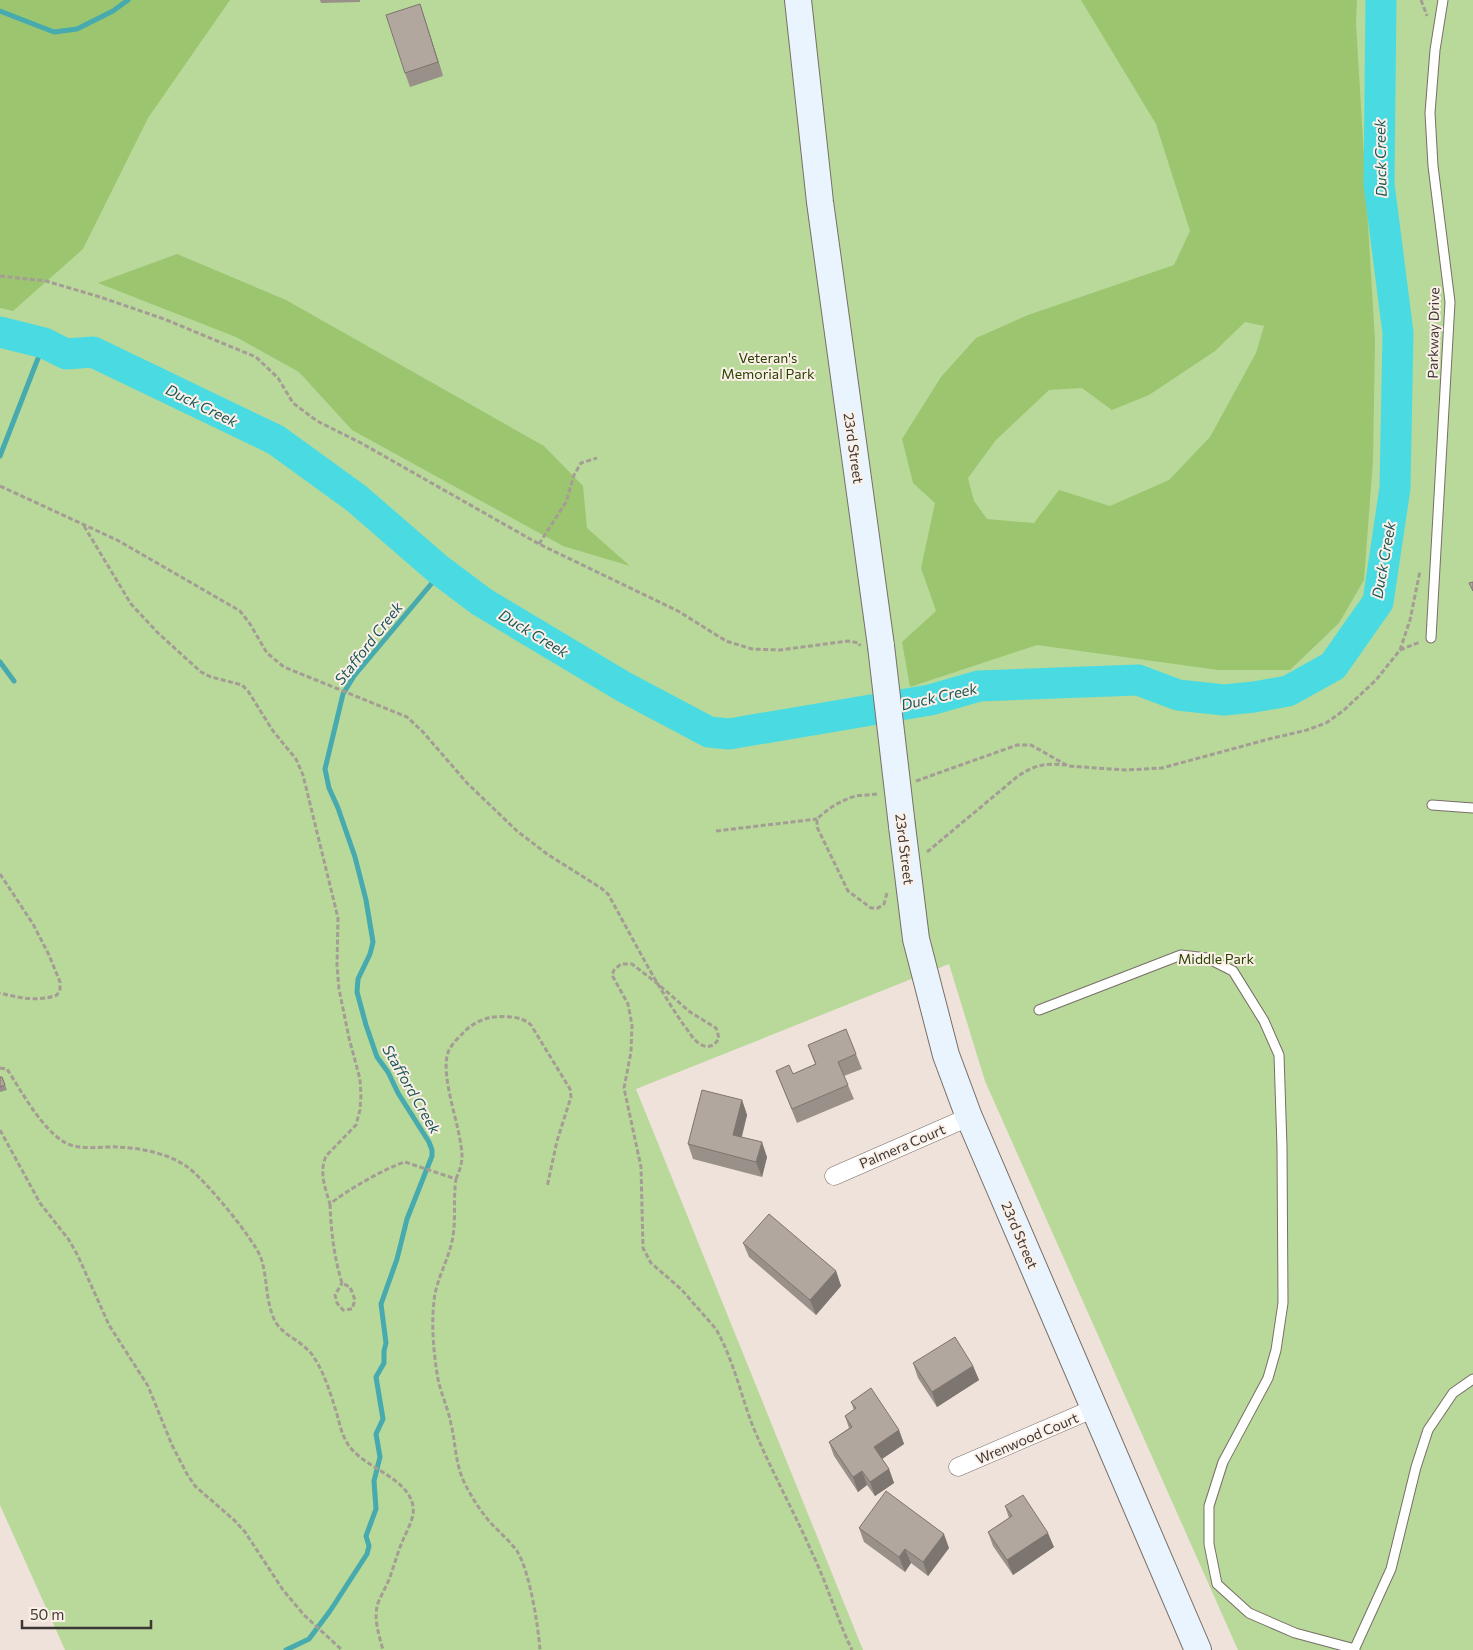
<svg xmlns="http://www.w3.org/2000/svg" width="1473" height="1650" font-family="Commissioner,sans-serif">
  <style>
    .green { fill: #b8d999 }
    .forest { fill: #9cc570; fill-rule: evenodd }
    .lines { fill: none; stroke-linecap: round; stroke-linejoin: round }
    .stream { stroke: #46aaae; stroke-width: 5 }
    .river { stroke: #4adbe2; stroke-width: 31 }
    .lane-casing { stroke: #786e67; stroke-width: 11 }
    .street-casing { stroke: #786e67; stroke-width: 19 }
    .secondary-casing { stroke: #786e67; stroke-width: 28 }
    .path { stroke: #a59c96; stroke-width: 3; stroke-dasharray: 5 2.5; stroke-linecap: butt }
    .lane { stroke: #fff; stroke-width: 9 }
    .street { stroke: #fff; stroke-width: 18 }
    .secondary { stroke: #eaf4fe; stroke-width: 26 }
    .secondary-bridge-casing { stroke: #786e67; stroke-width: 28; stroke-linecap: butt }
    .secondary-bridge { stroke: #eaf4fe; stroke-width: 26 }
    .wall { fill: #999089 }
    .shaded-wall { fill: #7d756f }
    .building { fill: #b2a79f; stroke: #7d756f }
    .labels { text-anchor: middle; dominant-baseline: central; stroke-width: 4; stroke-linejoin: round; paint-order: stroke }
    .street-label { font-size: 14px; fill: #3c3734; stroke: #fbf0e7 }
    .park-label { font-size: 14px; fill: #294203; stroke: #fbf0e7 }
    .water-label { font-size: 15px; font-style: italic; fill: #1b575a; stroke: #fbf0e7 }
  </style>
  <rect width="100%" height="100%" fill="#eee2da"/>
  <path class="green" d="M96 0H1473V1650H1238L985 1081 949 964 636 1089 863 1650H65L0 1505V45Z"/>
  <path class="forest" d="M0 0H230L148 118 83 249 13 311 0 308Z
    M1081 0H1357L1356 23 1375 341 1373 460 1364 580 1339 623 1290 670H1218L1037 645 910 687 902 642 936 611 921 568 935 503 913 483 902 439 941 377 976 338 1028 315 1174 265 1190 231 1156 124ZM1245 322 1264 326 1256 353 1210 437 1169 480 1110 506 1059 490 1034 523 987 519 974 501 968 478 996 440 1049 390 1082 388 1112 410 1149 395 1215 351Z
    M177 254 286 300 544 446 583 486 587 528 630 566 563 546 352 430 299 372 236 337 98 283Z"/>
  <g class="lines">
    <path class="stream" d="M0 11 54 32 77 29 113 11 128 0
      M0 456 44 343
      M0 662 14 681
      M286 1650 309 1639 330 1611 367 1554 369 1546 366 1536 376 1509 374 1481 380 1457 376 1434 383 1419 376 1377 384 1363V1351L386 1343 381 1304 397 1259 407 1219 432 1156V1150L429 1142 398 1093 388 1072 377 1057 366 1025 357 992 358 979 370 954 373 942 366 900 355 857 338 808 329 788 325 769 343 694 354 676 432 583 438 569"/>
    <path class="river" d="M0 332 44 343 66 354 93 352 276 440 356 498 438 569 482 602 624 687 709 732 729 734 930 700 979 686 1138 680 1178 695 1224 700 1254 697 1288 691 1333 666 1378 602 1395 488 1398 333 1379 184 1381 0"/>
    <g class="lane-casing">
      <path id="lane" d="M1431 638 1450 302 1433 166 1430 113 1435 50 1443 0
        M1432 805 1473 808
        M1039 1010 1181 955 1207 958 1233 971 1264 1021 1279 1055 1282 1147 1283 1303 1276 1350 1268 1378 1223 1462 1209 1506V1544L1217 1584 1249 1613 1295 1633 1355 1649
        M1354 1650 1391 1569 1416 1467 1428 1430 1453 1393 1473 1379"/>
    </g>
    <g class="street-casing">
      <path id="street" d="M834 1176 969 1117
        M958 1467 1095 1408"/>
    </g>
    <g class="secondary-casing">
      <path id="secondary" d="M798 0 820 202 881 646
        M902 826 916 939 946 1055 969 1117 1198 1650"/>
    </g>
    <path class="path" d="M1421 0 1427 16
      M0 276 46 281 100 297 164 319 256 357 278 378 293 403 317 421 361 443 539 544 678 611 726 641 752 649 780 650 848 641 859 643 860 646
      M0 486 117 540 240 611 250 624 267 653 284 667 407 717 423 732 467 783 517 831 547 854 601 888 608 894C632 937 655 983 683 1024 688 1030 693 1040 700 1044 708 1049 715 1046 719 1038L716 1028 690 1012 658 984 632 964H621L614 970 612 975 628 1004 632 1025 631 1052 624 1088 641 1167 643 1248 651 1263 681 1289 716 1329C733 1359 740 1392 752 1424 770 1469 794 1511 813 1555 828 1586 837 1619 852 1650
      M84 526 131 604 158 633 201 672 211 677 242 685 248 691 273 731 296 759 303 775 338 918 337 966 339 989 349 1038 360 1079 361 1095 360 1110 356 1125 326 1156C319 1172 325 1188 330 1204 344 1192 387 1167 405 1162L456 1179C453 1199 456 1217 453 1236 450 1256 439 1274 435 1294 431 1318 433 1348 437 1373 439 1390 448 1407 451 1424 456 1445 455 1462 464 1482 471 1496 479 1509 489 1521 498 1531 509 1540 517 1551 530 1572 538 1625 540 1650
      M539 544 566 502 574 475 581 463 597 458
      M1400 650 1420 642
      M916 781 1017 745H1031L1068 766 1126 770 1162 768 1269 739 1307 730 1326 723 1343 711 1376 680 1400 650 1410 620 1420 571
      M877 794C870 795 863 795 856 796 841 800 829 808 817 819V827L848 891 871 908H878L884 904 887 893
      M716 831 817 819
      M927 852 1018 776C1035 765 1044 763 1065 765
      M0 874 33 924 49 955 60 982V989L57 995C39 1002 19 998 0 993
      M0 1068 7 1069C22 1092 42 1130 66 1143 82 1151 101 1146 117 1147 140 1148 167 1153 186 1166 204 1178 254 1239 261 1258 268 1279 265 1301 275 1321 283 1336 303 1341 313 1356 324 1372 330 1392 336 1411 339 1421 341 1432 346 1441 360 1468 407 1475 413 1506 415 1518 407 1530 403 1540 398 1551 395 1563 391 1574 388 1584 382 1593 378 1603 373 1618 379 1635 383 1650
      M0 1130 40 1203 69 1240 78 1256 109 1325 148 1386 172 1445 187 1474 195 1486 234 1520 245 1532 283 1590 304 1615 342 1650
      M456 1179C459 1172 462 1164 462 1157 462 1129 438 1074 449 1050 452 1044 459 1037 464 1032 472 1024 483 1018 494 1017 506 1016 522 1016 531 1025L570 1089 571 1097 557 1141 547 1187
      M330 1204C331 1231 334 1257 342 1283L350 1287 355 1300 352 1309 343 1310 337 1303 335 1295 342 1283"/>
    <use href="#lane" class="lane"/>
    <use href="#street" class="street"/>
    <use href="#secondary" class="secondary"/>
    <g class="secondary-bridge-casing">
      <path id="secondary-bridge" d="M881 646 902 826"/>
    </g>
    <use href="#secondary-bridge" class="secondary-bridge"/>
  </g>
  <path class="wall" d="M320 0H360V2L321 3Z
    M420 4 443 76 410 87 405 73Z
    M808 1045 856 1054 862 1069 844 1076 854 1099 797 1123 776 1071 793 1074 815 1064Z
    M0 1077H2L7 1090 0 1092Z
    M742 1100 747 1115 742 1137 767 1157 762 1177 693 1159 688 1144Z
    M743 1243 836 1271 841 1286 816 1315 749 1257Z
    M913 1363 973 1366 979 1380 937 1407 918 1378Z
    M851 1402 899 1430 904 1444 882 1459 889 1469 894 1483 875 1496 867 1485 858 1492 834 1456 829 1442 849 1428 845 1416 854 1410Z
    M1005 1506 1054 1547 1013 1575 993 1546 988 1532 1009 1518Z
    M859 1528 949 1548 928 1576 911 1563 905 1572 864 1542Z"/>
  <path class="shaded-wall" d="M420 4 425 19 443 76 438 62Z
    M742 1100 747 1115 738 1149 733 1135Z
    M762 1142 767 1157 762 1177 756 1162Z
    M836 1271 841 1286 816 1315 810 1300Z
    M973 1366 979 1380 937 1407 932 1392Z
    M899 1430 904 1444 879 1461 874 1447Z
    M889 1469 894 1483 875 1496 870 1482Z
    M862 1471 867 1485 858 1492 853 1477Z
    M1048 1533 1054 1547 1013 1575 1007 1560Z
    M944 1534 949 1548 928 1576 923 1562Z
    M905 1549 911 1563 905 1572 899 1557Z"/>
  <path class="building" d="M420 4 438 62 405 73 386 15Z
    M1473 582V591L1469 583Z
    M846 1029 856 1054 838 1062 848 1085 792 1109 776 1071 789 1065 793 1074 816 1064 808 1045Z
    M0 1077H2L5 1085 0 1087Z
    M702 1090 742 1100 733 1135 762 1142 756 1162 688 1144Z
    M769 1214 836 1271 810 1300 743 1243Z
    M955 1337 973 1366 932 1392 913 1363Z
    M871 1388 899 1430 874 1447 889 1469 870 1482 862 1471 853 1477 829 1442 852 1427 845 1416 856 1408 851 1402Z
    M886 1491 944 1534 923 1562 905 1549 899 1557 859 1528Z
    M1023 1495 1048 1533 1007 1560 988 1532 1012 1516 1005 1506Z"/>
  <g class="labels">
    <g class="street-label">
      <text transform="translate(1433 333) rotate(-89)">Parkway Drive</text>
      <text transform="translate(854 448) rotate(82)">23rd Street</text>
      <text transform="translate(905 849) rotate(83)">23rd Street</text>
      <text transform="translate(902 1146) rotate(-23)">Palmera Court</text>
      <text transform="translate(1020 1235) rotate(67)">23rd Street</text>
      <text transform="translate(1027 1438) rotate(-23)">Wrenwood Court</text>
    </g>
    <g class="park-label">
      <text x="768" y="357">Veteran's<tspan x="768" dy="16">Memorial Park</tspan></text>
      <text x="1216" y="958">Middle Park</text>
    </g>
    <g class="water-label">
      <text transform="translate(1380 158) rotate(-91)">Duck Creek</text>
      <text transform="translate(202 405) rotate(26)">Duck Creek</text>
      <text transform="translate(1383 560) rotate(-80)">Duck Creek</text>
      <text transform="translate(534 633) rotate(31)">Duck Creek</text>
      <text transform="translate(368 643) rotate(-52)">Stafford Creek</text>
      <text transform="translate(939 696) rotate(-13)">Duck Creek</text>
      <text transform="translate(412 1089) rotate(60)">Stafford Creek</text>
    </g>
  </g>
  <path d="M22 1620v8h129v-8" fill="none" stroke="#3c3734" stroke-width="2.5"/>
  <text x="30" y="1620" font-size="15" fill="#3c3734" stroke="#fbf0e7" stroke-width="4" paint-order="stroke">50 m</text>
</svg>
